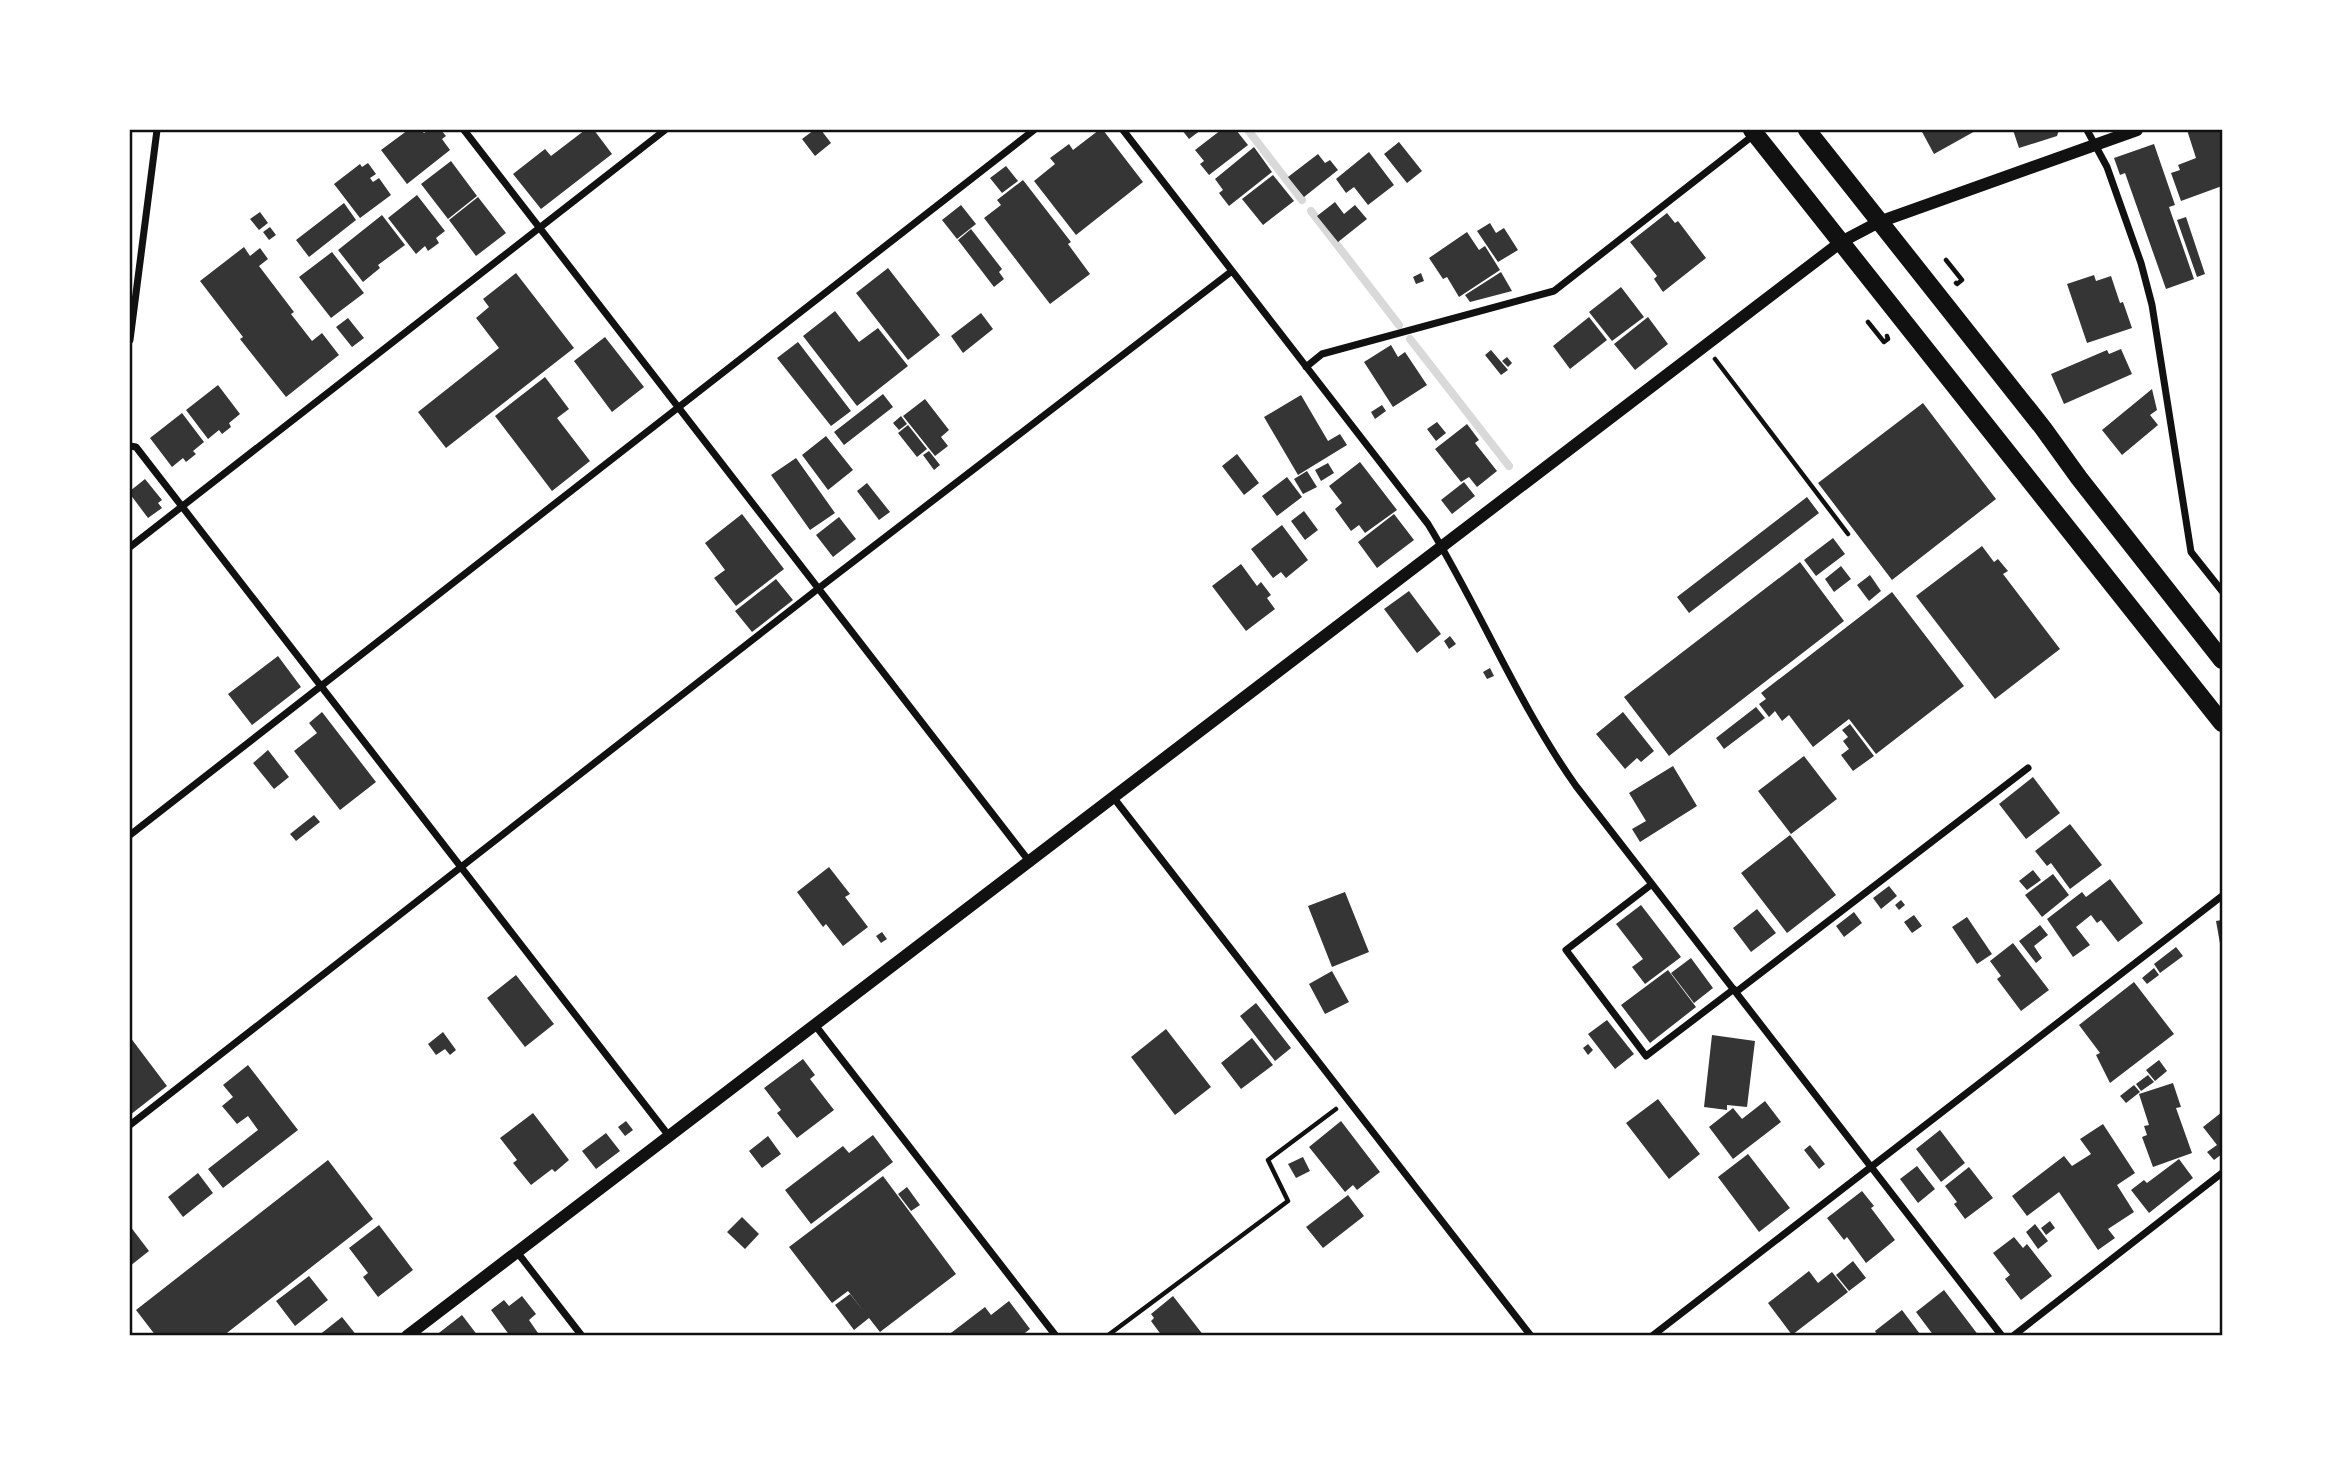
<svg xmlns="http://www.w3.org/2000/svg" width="2352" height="1465" font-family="Barlow,sans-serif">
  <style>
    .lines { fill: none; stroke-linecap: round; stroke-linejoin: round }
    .stream { stroke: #d9d9d9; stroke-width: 8 }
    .building { fill: #353535 }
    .path { stroke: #111; stroke-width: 4.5 }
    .minor { stroke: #111; stroke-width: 7 }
    .tertiary { stroke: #111; stroke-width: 12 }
    .primary { stroke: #111; stroke-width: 18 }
    .neatline { fill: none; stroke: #111; stroke-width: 2.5 }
  </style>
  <rect width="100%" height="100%" fill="#fff"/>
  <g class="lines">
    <path class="stream" d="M1248 130 1302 200
      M1311 211 1399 325
      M1410 339 1509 466"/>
  </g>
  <path class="building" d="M408 130H421L424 133 429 130H441L446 136 442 139 450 150 407 184 381 150Z
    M585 130H594L612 154 541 209 513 174 545 149 551 156Z
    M814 130H821L831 143 815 156 802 139Z
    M1099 130H1103L1143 182 1076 235 1034 181 1055 164 1050 158 1069 144 1073 150Z
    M1182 130H1201L1189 139Z
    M1221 130H1236L1248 145 1209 175 1200 164 1204 161 1195 150Z
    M1921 130H1977L1934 154Z
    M2013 130H2059L2057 136 2019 148Z
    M2187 130H2222V186L2181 201 2171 173 2180 170 2178 165 2196 158Z
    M1399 142 1422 171 1407 183 1384 154Z
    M2154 144 2175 205 2169 207 2194 279 2166 289 2125 173 2120 175 2114 158Z
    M1254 147 1272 172 1229 206 1219 193 1223 190 1215 179Z
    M1369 152 1394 185 1368 205 1354 187 1346 193 1336 179Z
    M1318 154 1325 163 1330 160 1338 170 1304 197 1288 177Z
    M451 161 477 196 448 219 421 184Z
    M368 163 376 174 370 178 373 182 379 178 391 195 360 218 334 184 360 164 362 167Z
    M1006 166 1018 181 1002 193 990 178Z
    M1273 175 1294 201 1263 225 1242 199Z
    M1023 180 1071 242 1068 244 1090 274 1050 304 984 218 1001 205 997 200Z
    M417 195 445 231 436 238 439 243 428 251 425 246 416 254 388 218Z
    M478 197 506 233 476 256 449 220Z
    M1335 202 1344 214 1355 205 1367 219 1338 242 1317 216Z
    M344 203 356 220 309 257 296 240Z
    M961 205 976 224 957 239 942 220Z
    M260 212 268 223 259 230 250 219Z
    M1667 213 1675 223 1678 221 1706 258 1663 292 1654 279 1657 276 1630 242Z
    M382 215 405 245 378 265 380 268 363 282 338 250Z
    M2186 217 2205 274 2197 277 2177 220Z
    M1490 223 1496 233 1504 228 1518 250 1498 262 1477 231Z
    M270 227 276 235 269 240 263 232Z
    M971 229 1002 269 999 272 1004 279 994 287 958 240Z
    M1467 232 1479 250 1485 246 1500 270 1459 297 1447 277 1443 279 1429 258Z
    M244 247 250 256 260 248 268 259 259 266 294 312 291 314 312 341 322 333 339 355 286 397 240 339 243 337 200 281Z
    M332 252 364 293 331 318 299 277Z
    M888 268 940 335 908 360 856 293Z
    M1501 272 1512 291 1470 302 1465 295Z
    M516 273 574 348 446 448 418 412 499 348 476 318 489 307 483 299Z
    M1421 273 1424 281 1416 284 1413 277Z
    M2094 275 2096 281 2111 276 2120 303 2123 302 2132 328 2087 343 2067 284Z
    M1621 287 1644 317 1612 341 1589 312Z
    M835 311 859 342 878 328 908 366 857 406 803 336Z
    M981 313 993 329 963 353 951 336Z
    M1589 317 1607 340 1570 369 1553 346Z
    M1648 317 1668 344 1635 370 1614 344Z
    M348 318 364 338 352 347 336 327Z
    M605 337 644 387 612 412 574 361Z
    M798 342 851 411 831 426 777 358Z
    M1391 345 1398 357 1405 352 1427 385 1393 407 1364 362Z
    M2121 349 2132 374 2064 404 2051 374 2107 350 2109 354Z
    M1491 350 1508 370 1501 375 1485 355Z
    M1507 357 1512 363 1508 367 1502 361Z
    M545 377 569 409 557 418 590 461 552 491 495 416Z
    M218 385 240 414 229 423 231 427 222 434 219 430 208 439 186 410Z
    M2152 389 2157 410 2150 415 2158 425 2122 455 2102 430Z
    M883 394 893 407 844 445 834 432Z
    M1301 395 1328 441 1340 434 1347 445 1298 475 1264 417Z
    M925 399 949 430 941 437 948 446 935 456 903 416Z
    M1923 403 1996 499 1892 580 1818 483Z
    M1382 405 1386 411 1375 419 1371 412Z
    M182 413 204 442 193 451 196 454 186 462 183 458 172 467 150 438Z
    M901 416 907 424 899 430 893 423Z
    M1437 422 1446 433 1436 441 1427 429Z
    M1467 424 1479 440 1475 443 1497 471 1477 487 1469 477 1461 482 1435 449Z
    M908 425 927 449 917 457 898 433Z
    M826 436 853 470 828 490 802 455Z
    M929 451 940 465 934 470 923 455Z
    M1237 454 1259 483 1244 495 1222 466Z
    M796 458 835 513 810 530 771 475Z
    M1360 462 1397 510 1365 533 1359 525 1351 531 1335 509 1342 503 1329 486Z
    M1328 463 1334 473 1321 481 1315 470Z
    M1307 471 1317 487 1303 494 1294 479Z
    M1287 477 1302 497 1277 516 1262 496Z
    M145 479 162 500 158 503 162 508 148 518 130 494V491Z
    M1464 482 1475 496 1452 514 1441 500Z
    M867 483 890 512 879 520 857 491Z
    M1807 497 1819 513 1689 613 1677 597Z
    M1304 511 1318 530 1305 540 1291 521Z
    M742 514 784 569 736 606 714 578 725 570 705 543Z
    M1394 514 1414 540 1377 568 1358 542Z
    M839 517 856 539 833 557 816 535Z
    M1282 525 1308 560 1286 578 1281 572 1273 578 1251 549Z
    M1833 538 1845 554 1816 576 1804 560Z
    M1982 546 1994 562 1998 559 2008 571 2003 574 2060 649 1995 699 1916 596Z
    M1800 562 1844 621 1669 756 1624 697Z
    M1241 564 1257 586 1261 582 1271 595 1267 598 1275 609 1246 631 1212 586Z
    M1841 566 1851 579 1834 592 1825 579Z
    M1870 575 1881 591 1869 601 1857 585Z
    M776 579 793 600 752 632 735 611Z
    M1409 591 1441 634 1417 653 1384 609Z
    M1892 592 1964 686 1876 754 1849 719 1813 747 1789 715 1782 721 1775 711 1769 717 1759 704 1766 699 1761 693Z
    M1450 636 1456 644 1449 649 1444 641Z
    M278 656 301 687 252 725 228 694Z
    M1490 668 1494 676 1487 679 1483 672Z
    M1756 707 1765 718 1724 749 1716 738Z
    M322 712 376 782 340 810 294 751 317 733 309 723Z
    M1623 712 1654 751 1641 762 1637 758 1625 769 1596 734Z
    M1850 724 1874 756 1853 771 1841 755 1849 749 1843 741 1848 737 1842 730Z
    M268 750 289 777 274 789 253 763Z
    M1804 756 1837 799 1791 834 1758 791Z
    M1673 766 1697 806 1640 842 1632 829 1646 821 1629 793Z
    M2033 777 2060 813 2026 839 1999 804Z
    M314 815 320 822 296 841 290 834Z
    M2070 824 2102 865 2070 889 2051 863 2047 866 2035 851Z
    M1790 835 1836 895 1787 933 1741 873Z
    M829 867 850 894 845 897 868 927 843 946 826 924 823 927 797 892Z
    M2033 870 2041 880 2027 890 2019 881Z
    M2053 874 2069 895 2042 917 2025 895Z
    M2110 879 2143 923 2118 942 2101 920 2097 923 2091 915 2076 927 2090 945 2073 957 2047 919 2082 892 2086 897Z
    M1889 886 1897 896 1881 909 1873 898Z
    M1345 892 1369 952 1332 967 1308 906Z
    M1901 900 1905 905 1899 910 1895 905Z
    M1641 905 1681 957 1645 984 1632 967 1643 959 1616 924Z
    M1757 909 1776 933 1751 952 1733 928Z
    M1854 912 1862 923 1844 937 1836 926Z
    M1914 915 1922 926 1912 933 1904 922Z
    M1967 917 1992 954 1977 964 1952 927Z
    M2222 920V949H2221L2216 921Z
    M2040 925 2048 935 2034 946 2042 958 2036 963 2019 941Z
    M882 932 887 939 881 943 876 936Z
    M2013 943 2049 990 2021 1011 1997 979 2001 976 1990 961Z
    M2176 947 2183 956 2160 973 2154 964Z
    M1691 958 1713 988 1694 1003 1671 973Z
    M2154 968 2159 975 2147 984 2142 978Z
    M1668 970 1696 1007 1650 1043 1621 1005Z
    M1332 971 1349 1002 1325 1014 1309 984Z
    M516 975 554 1024 525 1047 487 998Z
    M2134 982 2174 1034 2110 1083 2096 1055 2100 1053 2079 1025Z
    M1256 1003 1291 1048 1275 1061 1240 1016Z
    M1607 1020 1634 1054 1615 1069 1588 1034Z
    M1166 1029 1211 1087 1175 1115 1131 1057Z
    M443 1032 456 1050 450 1055 445 1049 436 1055 428 1044Z
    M1712 1035 1755 1041 1747 1107 1727 1105V1110L1704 1107Z
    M130 1037 167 1086 130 1115Z
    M1252 1038 1273 1065 1241 1089 1221 1063Z
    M1588 1044 1593 1050 1588 1055 1583 1048Z
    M803 1059 815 1075 810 1079 834 1110 797 1138 777 1113 781 1110 764 1088Z
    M2159 1060 2167 1071 2155 1081 2146 1070Z
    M248 1065 298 1130 223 1188 208 1169 258 1130 248 1116 237 1124 222 1106 233 1097 223 1085Z
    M2148 1075 2154 1082 2141 1091 2136 1084Z
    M2173 1083 2181 1107 2176 1108 2192 1153 2153 1167 2142 1137 2147 1135 2144 1126 2149 1125 2139 1094Z
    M2134 1085 2140 1092 2126 1103 2120 1096Z
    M1658 1099 1700 1154 1669 1179 1626 1123Z
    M1765 1101 1781 1122 1733 1159 1709 1127 1733 1108 1742 1119Z
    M2222 1112V1154L2214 1160 2207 1152 2217 1145 2203 1127Z
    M533 1113 569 1160 555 1172 552 1169 531 1185 513 1163 517 1160 500 1138Z
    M626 1121 633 1130 625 1136 618 1127Z
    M1341 1121 1380 1172 1357 1190 1353 1185 1345 1192 1309 1147Z
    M2103 1124 2135 1173 2117 1185 2134 1212 2108 1229 2115 1238 2098 1250 2059 1192 2027 1216 2012 1196 2064 1156 2072 1166 2091 1154 2080 1139Z
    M1940 1130 1965 1163 1941 1182 1916 1149Z
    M606 1133 620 1151 596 1169 582 1151Z
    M873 1135 893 1162 811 1224 785 1190 843 1146 849 1153Z
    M768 1136 781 1154 762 1168 749 1151Z
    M1810 1145 1825 1164 1819 1169 1804 1150Z
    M1748 1154 1790 1208 1759 1232 1718 1177Z
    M1303 1157 1310 1171 1296 1178 1288 1164Z
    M2179 1159 2193 1178 2149 1213 2131 1190 2144 1180 2147 1183Z
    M328 1160 373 1219 223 1336H156L136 1310Z
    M1917 1166 1935 1189 1918 1203 1900 1179Z
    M1969 1167 1993 1198 1965 1219 1954 1204 1957 1202 1945 1186Z
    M198 1173 213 1193 183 1217 168 1197Z
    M883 1176 956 1274 880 1332 869 1318 854 1330 835 1305 850 1294 865 1313 848 1291 832 1303 789 1247Z
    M907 1187 920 1205 911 1211 898 1194Z
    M1862 1191 1874 1206 1871 1208 1895 1240 1866 1263 1847 1237 1844 1240 1827 1218Z
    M1348 1195 1364 1216 1323 1248 1306 1227Z
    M742 1217 759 1234 745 1249 727 1232Z
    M2050 1221 2055 1228 2046 1235 2041 1228Z
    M2035 1224 2048 1241 2038 1249 2026 1232Z
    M379 1225 413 1270 378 1297 363 1277 368 1273 349 1248Z
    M130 1226 149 1251 130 1266Z
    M2014 1237 2023 1248 2027 1244 2052 1276 2021 1300 2005 1279 2010 1275 1993 1253Z
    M1853 1261 1866 1278 1849 1291 1836 1275Z
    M1809 1271 1818 1283 1832 1272 1848 1292 1792 1335 1768 1303Z
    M309 1276 328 1300 295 1326 276 1301Z
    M1944 1290 1979 1336H1934L1916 1312Z
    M522 1296 536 1314 529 1320 540 1336H510L491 1310 504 1300 509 1306Z
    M1173 1296 1204 1336H1162L1151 1321 1154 1318 1151 1314Z
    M1009 1301 1030 1329 1021 1336H947L985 1307 991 1315Z
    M1902 1310 1920 1334 1878 1336 1875 1331Z
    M462 1315 478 1336H435Z
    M342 1317 357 1336H318Z"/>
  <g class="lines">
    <path class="path" d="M1946 260 1962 280 1957 284 1956 283
      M1868 322 1884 342 1888 339 1887 336
      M1715 359 1848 534
      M1107 1336 1288 1201 1268 1160 1336 1109"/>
    <path class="minor" d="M464 130 1029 861
      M1123 130 1428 524C1480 609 1518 704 1576 786L2002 1336
      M2087 130 2107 167 2141 263 2152 305 2191 552 2222 591
      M130 340 157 130
      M1306 367 1322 354 1554 291 1755 134
      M130 446 136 447 669 1136
      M130 547 665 130
      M1113 797 1531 1336
      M130 835 1034 130
      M1652 884 1566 950 1646 1056 1734 989
      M1736 992 2028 768
      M815 1025 1056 1336
      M130 1125 819 588 1232 271
      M517 1252 582 1336
      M1652 1336 2222 896
      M2013 1336 2222 1173"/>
    <path class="tertiary" d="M407 1336 1841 242 1879 222 2137 130"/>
    <path class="primary" d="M1752 130 2222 723
      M1807 130 2043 428 2079 478 2222 660"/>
  </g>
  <rect width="2352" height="1465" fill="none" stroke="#ffffff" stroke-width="262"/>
  <rect x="131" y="131" width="2090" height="1203" class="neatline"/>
</svg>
